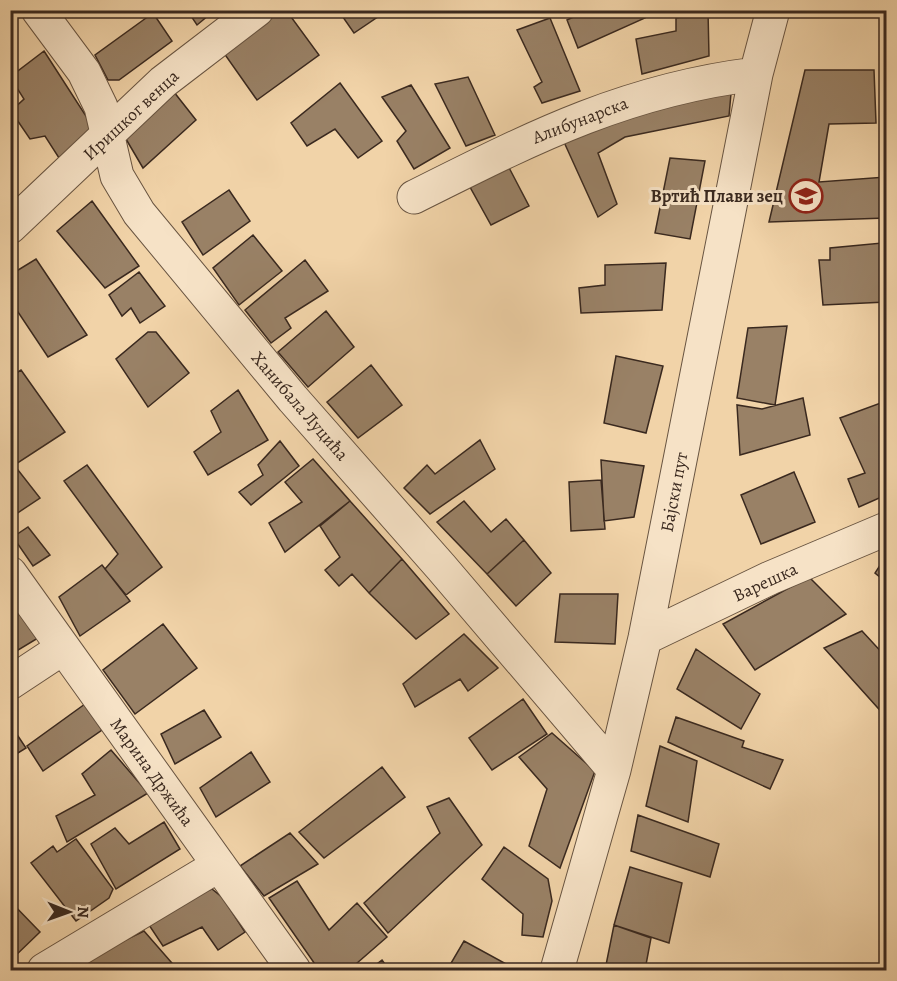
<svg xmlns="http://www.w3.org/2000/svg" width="897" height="981" font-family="Alegreya,serif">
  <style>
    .building { fill: #998166; stroke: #3a291f; stroke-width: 1.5 }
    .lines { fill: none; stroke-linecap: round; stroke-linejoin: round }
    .minor-casing { stroke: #685441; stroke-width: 35 }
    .minor { stroke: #f6e2c6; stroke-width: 33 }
    .labels { text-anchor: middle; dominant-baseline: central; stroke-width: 6; stroke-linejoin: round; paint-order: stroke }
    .street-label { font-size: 18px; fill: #3a291f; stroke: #f6e2c6 }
    .poi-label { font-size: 18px; font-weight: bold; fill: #3a291f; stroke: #f6e2c6; text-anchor: end }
  </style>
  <rect width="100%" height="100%" fill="#f1d3a8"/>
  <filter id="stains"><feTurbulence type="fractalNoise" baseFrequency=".00333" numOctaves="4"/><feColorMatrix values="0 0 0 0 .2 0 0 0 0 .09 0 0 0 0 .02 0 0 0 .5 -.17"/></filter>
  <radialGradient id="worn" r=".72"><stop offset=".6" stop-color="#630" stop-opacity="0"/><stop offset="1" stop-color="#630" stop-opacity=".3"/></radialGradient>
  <path class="building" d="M187 10H215L197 25Z
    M271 10H286L319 55 257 100 221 49Z
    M338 10H379L382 14 354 33Z
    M588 10H641L645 18 578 48 567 20Z
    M708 11 709 56 642 74 636 39 676 31V18Z
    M153 13 172 41 119 80H108L95 55Z
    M550 18 580 91 542 103 534 87 542 82 517 30Z
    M44 51 95 130 59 158 45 136 30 139 11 111 24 99 10 77Z
    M805 70H874L876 123 829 124 819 182 886 177V218L769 222Z
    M468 77 495 135 466 146 435 84Z
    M732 82 729 116 625 137 598 153 617 204 598 217 559 131Z
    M340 83 382 141 358 158 335 129 307 146 291 123Z
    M411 85 450 148 414 169 397 141 406 131 382 97Z
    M170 87 196 120 143 168 123 134Z
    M670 158 705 161 690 239 655 233Z
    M505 160 529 206 491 225 465 178Z
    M229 190 250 221 203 255 182 222Z
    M92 201 139 266 105 288 57 231Z
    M253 235 282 271 239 305 213 268Z
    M882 243 886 302 823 305 819 260H830V248Z
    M36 259 87 335 48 357 10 300V275Z
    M305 260 328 291 285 318 291 328 271 343 245 310Z
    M666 263 662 310 581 313 579 288 605 285V265Z
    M139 272 165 306 140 323 131 308 122 316 109 295Z
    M326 311 354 347 308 387 278 352Z
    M787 326 775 405 737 398 748 328Z
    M148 332H156L189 373 148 407 116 359Z
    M616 356 663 366 646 433 604 423Z
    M371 365 402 405 358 438 327 402Z
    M21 370 65 432 16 464 10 455V377Z
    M238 390 268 440 208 475 194 452 221 432 211 411Z
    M803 398 810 435 740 455 737 405 762 409Z
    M886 401V495L859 507 848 479 865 473 840 418Z
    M480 440 495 469 430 514 404 488 427 465 435 474Z
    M280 441 299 466 251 505 239 492 263 475 258 465Z
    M313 459 350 501 285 552 269 523 302 502 285 482Z
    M601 460 644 466 634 517 604 521Z
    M87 465 162 567 126 595 105 569 118 554 64 481Z
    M18 470 40 498 10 518V474Z
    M794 472 815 522 761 544 741 495Z
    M601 480 605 529 571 531 569 482Z
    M350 501 402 559 369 593 352 574 339 586 325 570 340 557 320 526Z
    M464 501 491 532 506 519 524 540 487 574 437 522Z
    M28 527 50 555 33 566 13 537Z
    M524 540 551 573 516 606 487 574Z
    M886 556V582L875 573Z
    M402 559 449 614 416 639 369 593Z
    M102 565 130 601 80 636 59 597Z
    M809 577 846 614 755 670 723 624Z
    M560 594H618L615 644 555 642Z
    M10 599 38 638 10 655Z
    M163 624 197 668 135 714 103 670Z
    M862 631 886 657V717L824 648Z
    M464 634 498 668 468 691 460 679 415 707 403 684Z
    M696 649 760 694 741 729 677 689Z
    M523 699 547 734 492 770 469 738Z
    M85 704 102 730 43 771 27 746Z
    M204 710 221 737 175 764 161 734Z
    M676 717 744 741 742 747 783 760 770 789 668 742Z
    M10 724 26 748 10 758Z
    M552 733 595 771 560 868 529 846 547 789 519 757Z
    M660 746 697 761 688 822 646 806Z
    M111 750 148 793 67 842 56 816 95 795 82 774Z
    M251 752 270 782 216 817 200 788Z
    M382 767 405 797 324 858 299 832Z
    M449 798 482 845 388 933 364 903 440 833 427 807Z
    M638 815 719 844 710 877 631 851Z
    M164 822 180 849 116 889 91 844 115 828 129 844Z
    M290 833 318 864 264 896 240 866Z
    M76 839 113 889 109 898 76 921 31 863 53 846 57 852Z
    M504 847 548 879 552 901 543 937 522 935 523 914 482 879Z
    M630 867 682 883 669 943 614 925Z
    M297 881 329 930 357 903 387 937 349 970H319L269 898Z
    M212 889 223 898 245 932 218 950 202 927 163 946 149 925 198 894Z
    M10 901 40 932 13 958 10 955Z
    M614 925 651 938 645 970H605Z
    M144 931 178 970H63Z
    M464 941 517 970H447Z
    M382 960 389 970H369Z"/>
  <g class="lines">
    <g class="minor-casing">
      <path id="minor" d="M38 10 84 72 101 107 117 176 139 213 293 399 441 567 614 770
        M414 197C530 139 624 90 756 74
        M10 227 163 82 257 10
        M10 573 294 970
        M645 638 770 578 886 529
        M10 683 63 648
        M44 970 219 865
        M557 970 614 770 645 638 756 74 773 10"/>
    </g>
    <use href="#minor" class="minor"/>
  </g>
  <defs>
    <g id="school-ring" transform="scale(1.725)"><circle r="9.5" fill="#f6e2c6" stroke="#8f2418" stroke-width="1.5"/><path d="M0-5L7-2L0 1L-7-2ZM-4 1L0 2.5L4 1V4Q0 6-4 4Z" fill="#8f2418"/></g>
  </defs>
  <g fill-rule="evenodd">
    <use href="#school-ring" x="806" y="196"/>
  </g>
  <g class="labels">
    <g class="street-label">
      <text transform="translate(131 115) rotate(-43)">Иришког венца</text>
      <text transform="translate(580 120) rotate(-21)">Алибунарска</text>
      <text transform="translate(300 406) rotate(49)">Ханибала Луцића</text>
      <text transform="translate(674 492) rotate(-79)">Бајски пут</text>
      <text transform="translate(765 582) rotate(-25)">Варешка</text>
      <text transform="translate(152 772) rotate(54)">Марина Држића</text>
    </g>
    <g class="poi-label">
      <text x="783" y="196">Вртић Плави зец</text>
    </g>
  </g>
  <rect width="897" height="981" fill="none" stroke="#f1d3a8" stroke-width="36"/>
  <rect x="12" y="12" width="873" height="957" fill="none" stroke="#3a291f" stroke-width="3"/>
  <rect x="18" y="18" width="861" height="945" fill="none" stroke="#3a291f" stroke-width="1.5"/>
  <g transform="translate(69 912) rotate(91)" stroke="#f6e2c6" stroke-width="4.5" paint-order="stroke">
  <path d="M0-4.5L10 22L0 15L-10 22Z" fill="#3a291f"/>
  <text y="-9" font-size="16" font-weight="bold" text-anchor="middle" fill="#3a291f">N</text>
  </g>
  <rect width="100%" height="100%" filter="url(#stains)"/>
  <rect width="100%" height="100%" fill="url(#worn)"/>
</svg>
